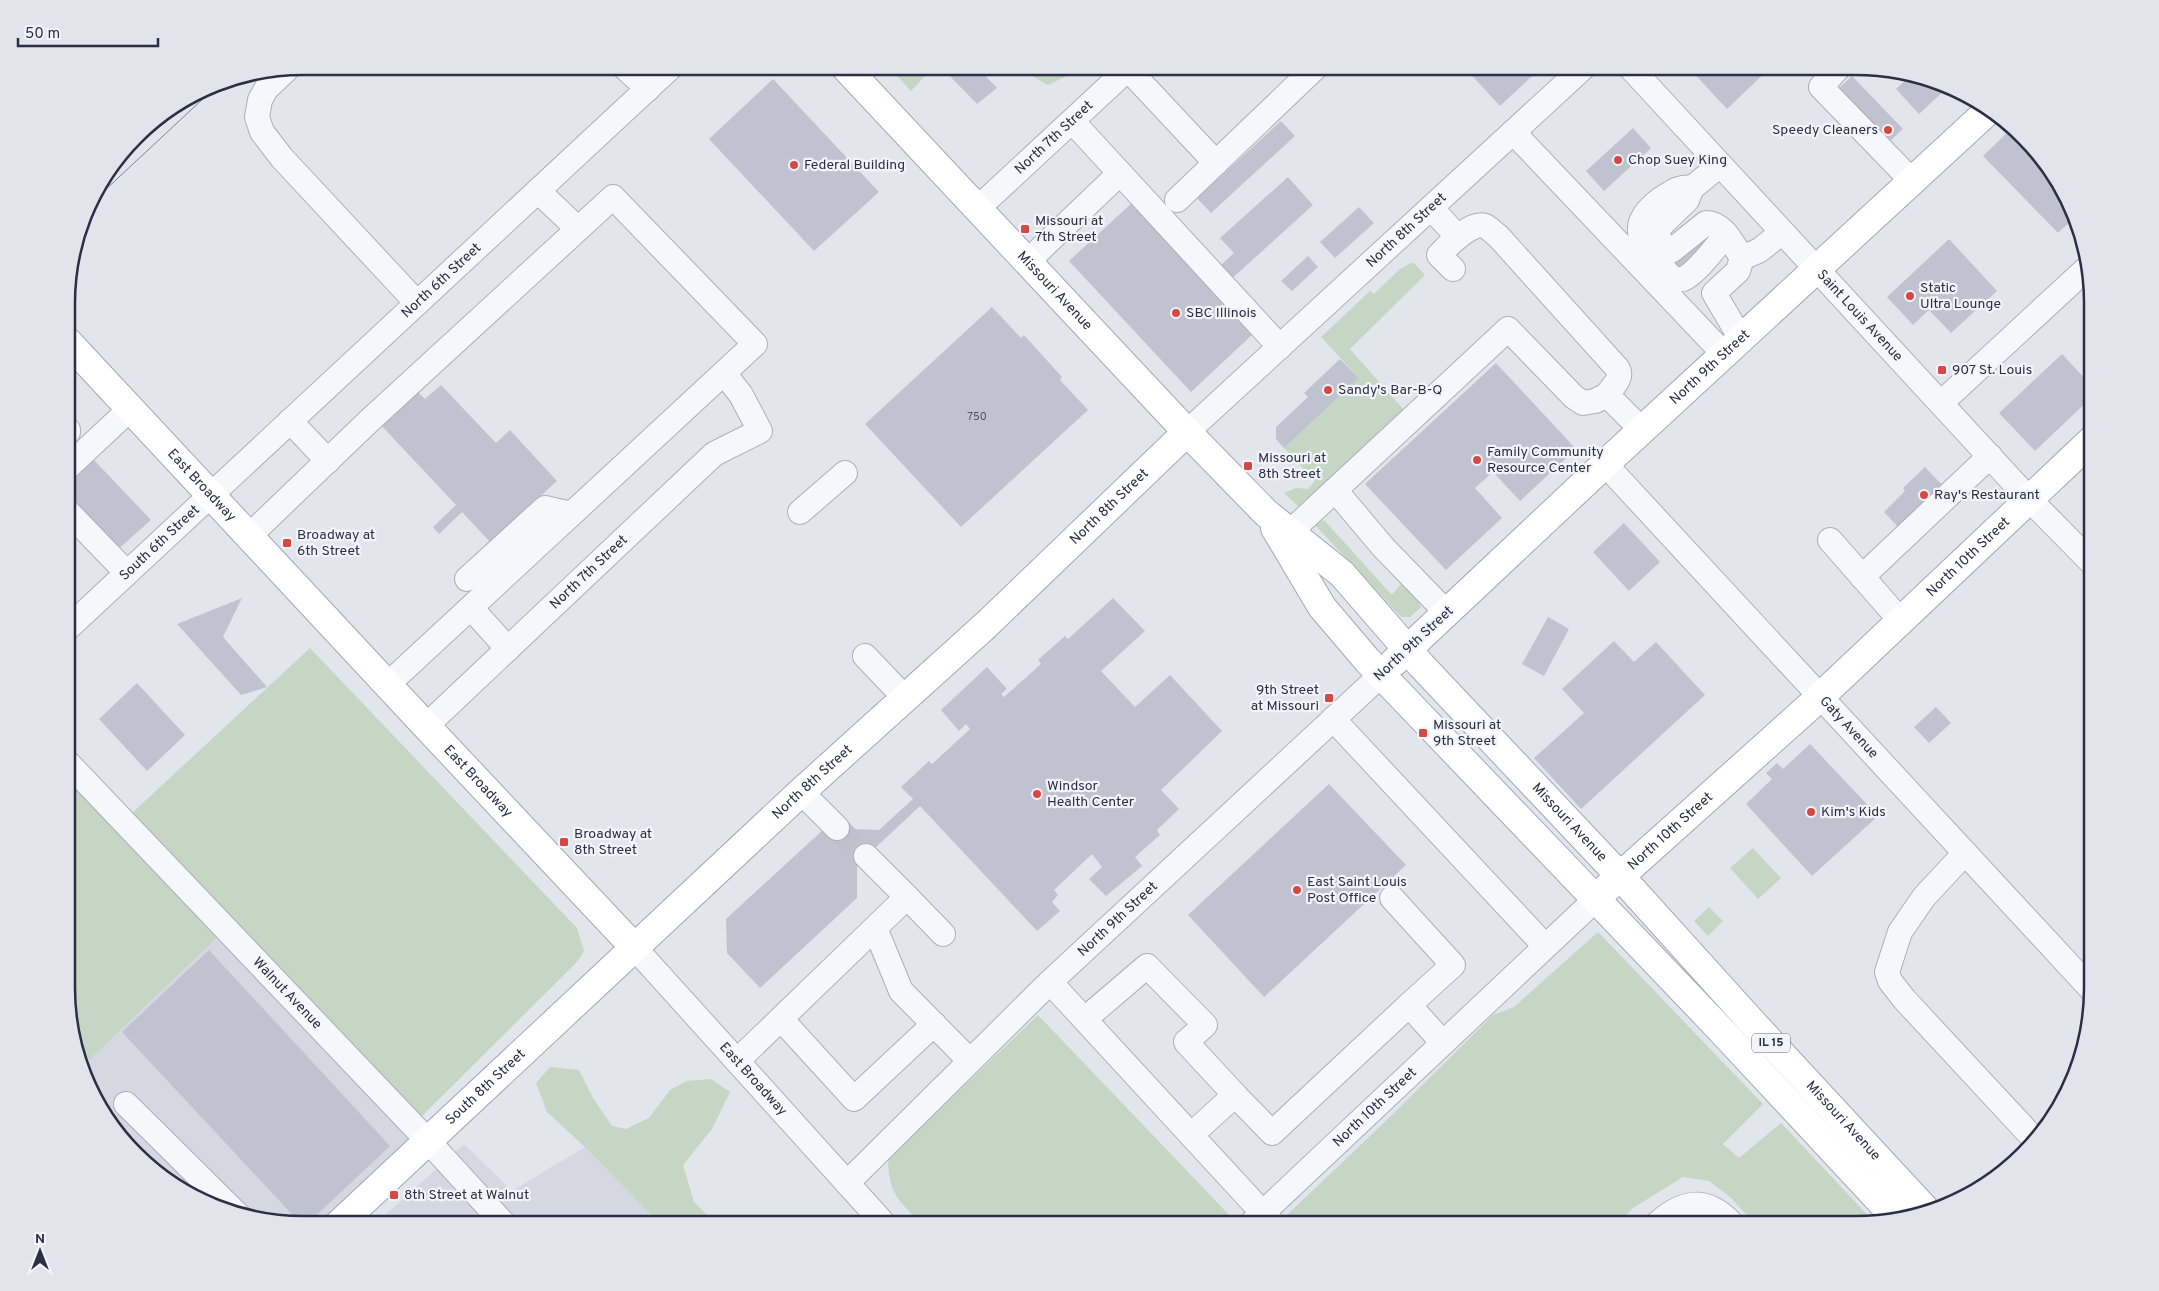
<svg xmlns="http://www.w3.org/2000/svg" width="2159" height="1291" font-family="Overpass,sans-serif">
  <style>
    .built { fill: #d5d7e1 }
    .green { fill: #c5d6c4 }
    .building { fill: #c0c3cf }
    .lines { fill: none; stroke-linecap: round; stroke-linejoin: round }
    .minor-tunnel { stroke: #bec1cb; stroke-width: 24; stroke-dasharray: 24 12; stroke-linecap: butt }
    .minor-casing { stroke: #acaeba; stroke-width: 26 }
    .major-casing { stroke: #a2a7b8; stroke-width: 30 }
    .minor { stroke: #f6f7fa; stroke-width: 24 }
    .major { stroke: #fff; stroke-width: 28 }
    .tram { stroke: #7c8196; stroke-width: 1 }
    .poi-dot { fill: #d64843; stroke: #f3f4f9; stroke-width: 2 }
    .labels { text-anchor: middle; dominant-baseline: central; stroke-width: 4.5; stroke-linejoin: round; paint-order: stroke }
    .number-label { font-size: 11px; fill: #505468 }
    .shield { fill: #f3f4f9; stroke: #666a7b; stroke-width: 1 }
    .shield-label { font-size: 12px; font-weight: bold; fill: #2a2f45 }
    .poi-label { font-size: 14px; fill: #2a2f45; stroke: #f3f4f9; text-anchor: start }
    .street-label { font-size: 14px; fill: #2a2f45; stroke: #f3f4f9 }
    .rim { fill: none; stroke: #2a2f45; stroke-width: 2.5 }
  </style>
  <rect width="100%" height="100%" fill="#e3e5ec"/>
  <path class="built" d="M219 936 410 1139 317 1225H303L242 1217 184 1193 106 1119 85 1064Z
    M464 1144 512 1191 585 1147 661 1225H374Z"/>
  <path class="green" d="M888 66H934L911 91Z
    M1014 66H1080L1073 73 1048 85Z
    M1413 262 1425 275 1350 349 1404 410 1299 507 1284 493 1296 488 1308 489 1315 481 1284 448 1359 378 1321 337 1370 291 1374 294 1400 269Z
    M1324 520 1392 595 1402 583 1415 596 1421 607 1410 617H1401L1315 525Z
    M310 648 577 928 584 951 577 962 420 1118 132 813Z
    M68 775 219 936 85 1064 68 1018Z
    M1753 848 1781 878 1758 899 1730 868Z
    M1709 907 1723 921 1708 936 1694 921Z
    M1598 932 1763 1104 1723 1144 1739 1158 1781 1123 1875 1223 1755 1224 1730 1197 1709 1181 1683 1177 1633 1208 1618 1224H1295L1287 1215 1392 1115 1493 1015 1514 1007Z
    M1038 1015 1232 1218 1225 1224 922 1225C898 1199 889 1195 888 1159Z
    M550 1067 579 1070 593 1098 612 1126 626 1129 649 1118 670 1090 687 1081 711 1079 730 1092 712 1129 683 1165 694 1202 717 1225H661L585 1147 547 1112 536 1083Z"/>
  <path class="building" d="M940 66H976L997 88 977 104Z
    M1463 66H1543L1500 106Z
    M1687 66H1772L1727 109Z
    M1912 74 1948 87 1919 114 1896 89Z
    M1852 76 1903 129 1888 143 1837 90Z
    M773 79 879 192 814 251 709 139Z
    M1281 121 1295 136 1211 213 1197 198Z
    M1633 128 1651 148 1604 191 1586 171Z
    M2009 131 2053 172 2075 217 2058 233 1983 156Z
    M1288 177 1313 205 1217 292 1254 333 1191 392 1069 261 1133 202 1205 280 1234 253 1220 238Z
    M1359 207 1374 223 1335 258 1320 242Z
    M1702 233 1711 243 1679 275 1669 265Z
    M1949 239 1997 291 1951 333 1929 310 1913 325 1887 297Z
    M1308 256 1318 267 1292 291 1281 281Z
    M992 307 1021 338 1024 335 1062 377 1060 380 1088 410 961 527 865 424Z
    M2062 354 2092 386V397L2035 451 1999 413Z
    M1340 359 1359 378 1284 448 1276 439V427L1308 397 1304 393Z
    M1496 363 1576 449 1520 501 1493 472 1475 488 1502 518 1446 570 1365 484Z
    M441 385 496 443 510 430 557 481 490 542 462 512 439 534 433 527 456 505 378 422 414 388 425 399Z
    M94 460 151 520 116 551 68 501V484Z
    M1925 467 1945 488 1901 530 1884 512 1905 491 1903 488Z
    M1624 523 1660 562 1629 591 1593 552Z
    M242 598 223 637 267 687 241 695 177 624Z
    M1113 598 1145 631 1101 671 1135 707 1170 675 1222 731 1161 790 1179 809 1157 830 1160 835 1135 857 1142 866 1106 896 1089 879 1102 867 1092 854 1054 890 1058 895 1052 902 1060 911 1037 931 920 806 857 865V898L760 988 727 953 726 919 825 828 879 830 913 799 901 787 929 761 932 764 970 729 966 724 959 731 941 710 987 667 1007 689 1001 694 1004 697 1041 664 1038 660 1065 636 1068 639Z
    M1548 617 1569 629 1544 676 1522 664Z
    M1614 641 1634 662 1656 642 1705 695 1581 809 1534 758 1584 713 1562 689Z
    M137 683 185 735 147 771 99 719Z
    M1936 707 1951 723 1929 743 1914 727Z
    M1810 744 1878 816 1812 876 1746 804 1772 779 1766 773 1777 763 1783 769Z
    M1329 784 1406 865 1264 997 1188 915Z
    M209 950 390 1146 306 1225 301 1224 122 1032Z"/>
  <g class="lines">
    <path class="minor-tunnel" d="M837 828 866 856"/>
    <g class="minor-casing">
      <g id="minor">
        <path d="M623 66 648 89"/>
        <path id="s1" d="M1629 66 2030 500 2092 563"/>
        <path d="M1840 66 1821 87 1912 181"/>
        <path d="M1128 69 1216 163"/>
        <path d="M286 70 266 89 260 100 257 117 262 132 282 158 417 303"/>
        <path d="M1072 121 1280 347"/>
        <path d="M1513 132 1724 354"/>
        <path d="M1720 165 1692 188 1687 200 1658 228 1659 241 1671 251 1706 223C1724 223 1733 245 1742 258L1738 271 1714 293 1741 339"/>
        <path d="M1692 188C1679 186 1672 192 1661 199 1620 229 1647 249 1671 277 1675 279 1679 280 1683 279 1696 274 1716 246 1726 235"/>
        <path d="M538 191 578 229"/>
        <path d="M1177 200 1317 66"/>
        <path d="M1431 208 1458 237"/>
        <path id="s2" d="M977 209 1131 66"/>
        <path d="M1742 258 1760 250 1782 232"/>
        <path d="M1027 262 1120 173"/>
        <path d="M1453 269 1439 255C1448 246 1471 221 1485 226 1489 228 1494 233 1498 236L1618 369C1623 378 1612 387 1607 395"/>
        <path d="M1941 403 2085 270 2090 274"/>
        <path d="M290 421 328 461"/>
        <path d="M68 430V432"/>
        <path id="s3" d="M1187 432 1585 66"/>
        <path id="s4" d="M1605 464 2092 990"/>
        <path d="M68 467 130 409"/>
        <path d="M1335 490 1383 547 1447 613"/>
        <path d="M68 512 127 573"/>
        <path d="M800 512 845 473"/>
        <path d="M1290 532 1508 329 1574 397 1583 403 1595 401 1607 395 1642 430"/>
        <path d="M249 536 369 421 613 197 755 344 387 685"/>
        <path d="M1830 540 1901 621"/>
        <path d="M1862 577 1990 456"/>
        <path d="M467 579 545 508 571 514"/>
        <path d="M471 608 508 649"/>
        <path id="s5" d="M68 628 672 66"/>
        <path d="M865 656 905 698"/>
        <path d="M1333 719 1545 946"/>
        <path id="s6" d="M426 726 714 454 760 431 741 395 724 373"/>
        <path id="s7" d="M68 763 428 1141 505 1225"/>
        <path d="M801 792 837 828"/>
        <path d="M1965 853 1924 897 1900 932 1887 972 1890 981 1904 999 2035 1140"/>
        <path d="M866 856 907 897"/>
        <path d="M1392 898 1453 965 1409 1005"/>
        <path d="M875 928 901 991 970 1061"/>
        <path id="s8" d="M634 947 885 1225"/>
        <path d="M1050 982 1273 1224"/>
        <path d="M781 1019 854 1099 934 1024"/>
        <path d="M1085 1019 1147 966 1205 1025 1186 1042 1235 1095 1191 1135"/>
        <path d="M737 1061 907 897 943 934"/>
        <path d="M1235 1095 1272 1133 1409 1005 1443 1043"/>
        <path d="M126 1104 239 1216"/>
        <path id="s9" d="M847 1183 1050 982 1381 675"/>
        <path id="s10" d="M1251 1224 1595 900"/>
        <path d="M1657 1224C1683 1200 1707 1197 1732 1224"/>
      </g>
    </g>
    <g class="major-casing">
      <g id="major">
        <path id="s11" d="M844 66 1187 432 1266 513 1342 574 1421 665 1620 876 1750 1020 1924 1208"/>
        <path id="s12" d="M68 342 426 726 634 947"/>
        <path d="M1275 528 1322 607 1367 660 1720 1029 1895 1217"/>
        <path id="s13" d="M1394 662 1605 464 1988 111"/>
        <path id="s14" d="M1607 888 1820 697 2092 440"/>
        <path id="s15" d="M338 1225 801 792 986 625 1187 432"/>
      </g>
    </g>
    <use href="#minor" class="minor"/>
    <use href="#major" class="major"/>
    <path class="tram" d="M89 205 221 82"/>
  </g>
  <g class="poi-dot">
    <circle cx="1888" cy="130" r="5"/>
    <circle cx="1618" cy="160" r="5"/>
    <circle cx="794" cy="165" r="5"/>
    <rect x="1020" y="224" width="10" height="10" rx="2.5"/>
    <circle cx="1910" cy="296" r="5"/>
    <circle cx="1176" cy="313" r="5"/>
    <rect x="1937" y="365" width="10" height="10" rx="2.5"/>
    <circle cx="1328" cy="390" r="5"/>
    <circle cx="1477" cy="460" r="5"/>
    <rect x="1243" y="461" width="10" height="10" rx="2.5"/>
    <circle cx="1924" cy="495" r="5"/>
    <rect x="282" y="538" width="10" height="10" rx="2.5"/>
    <rect x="1324" y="693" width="10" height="10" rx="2.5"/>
    <rect x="1418" y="728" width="10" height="10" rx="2.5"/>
    <circle cx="1037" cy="794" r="5"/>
    <circle cx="1811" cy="812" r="5"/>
    <rect x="559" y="837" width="10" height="10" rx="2.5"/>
    <circle cx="1297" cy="890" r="5"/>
    <rect x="389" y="1190" width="10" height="10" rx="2.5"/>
  </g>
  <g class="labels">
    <g class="number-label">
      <text x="977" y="417">750</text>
    </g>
    <rect class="shield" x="1752" y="1033.5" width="38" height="19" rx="4"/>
    <g class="shield-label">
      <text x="1771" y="1043">IL 15</text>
    </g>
    <g class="poi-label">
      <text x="1878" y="130" text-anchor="end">Speedy Cleaners</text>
      <text x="1628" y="160">Chop Suey King</text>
      <text x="804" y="165">Federal Building</text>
      <text x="1035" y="221">Missouri at<tspan x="1035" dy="16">7th Street</tspan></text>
      <text x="1920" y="288">Static<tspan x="1920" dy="16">Ultra Lounge</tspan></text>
      <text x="1186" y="313">SBC Illinois</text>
      <text x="1952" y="370">907 St. Louis</text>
      <text x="1338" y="390">Sandy's Bar-B-Q</text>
      <text x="1487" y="452">Family Community<tspan x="1487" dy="16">Resource Center</tspan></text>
      <text x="1258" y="458">Missouri at<tspan x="1258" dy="16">8th Street</tspan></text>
      <text x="1934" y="495">Ray's Restaurant</text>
      <text x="297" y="535">Broadway at<tspan x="297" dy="16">6th Street</tspan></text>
      <text x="1319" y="690" text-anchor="end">9th Street<tspan x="1319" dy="16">at Missouri</tspan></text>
      <text x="1433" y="725">Missouri at<tspan x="1433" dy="16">9th Street</tspan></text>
      <text x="1047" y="786">Windsor<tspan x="1047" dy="16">Health Center</tspan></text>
      <text x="1821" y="812">Kim's Kids</text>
      <text x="574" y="834">Broadway at<tspan x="574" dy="16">8th Street</tspan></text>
      <text x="1307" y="882">East Saint Louis<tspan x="1307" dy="16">Post Office</tspan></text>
      <text x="404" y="1195">8th Street at Walnut</text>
    </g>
    <g class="street-label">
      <text stroke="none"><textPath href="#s2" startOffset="105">North 7th Street</textPath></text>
      <text stroke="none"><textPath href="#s3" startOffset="298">North 8th Street</textPath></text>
      <text stroke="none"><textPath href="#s5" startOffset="510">North 6th Street</textPath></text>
      <text stroke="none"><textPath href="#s11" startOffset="308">Missouri Avenue</textPath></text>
      <text stroke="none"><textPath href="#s1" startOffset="340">Saint Louis Avenue</textPath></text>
      <text stroke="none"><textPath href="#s13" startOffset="432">North 9th Street</textPath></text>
      <text stroke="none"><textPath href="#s12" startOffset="196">East Broadway</textPath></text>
      <text stroke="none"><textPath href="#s15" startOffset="1054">North 8th Street</textPath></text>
      <text stroke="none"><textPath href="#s5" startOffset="125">South 6th Street</textPath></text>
      <text stroke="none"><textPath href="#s14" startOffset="490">North 10th Street</textPath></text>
      <text stroke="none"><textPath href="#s6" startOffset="224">North 7th Street</textPath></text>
      <text transform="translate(1414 644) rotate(-43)">North 9th Street</text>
      <text stroke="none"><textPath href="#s4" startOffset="359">Gaty Avenue</textPath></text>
      <text stroke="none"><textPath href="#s12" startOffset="601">East Broadway</textPath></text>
      <text stroke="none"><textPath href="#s15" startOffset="649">North 8th Street</textPath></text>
      <text stroke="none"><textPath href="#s11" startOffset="1049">Missouri Avenue</textPath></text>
      <text stroke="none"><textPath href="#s14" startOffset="85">North 10th Street</textPath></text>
      <text stroke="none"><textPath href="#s9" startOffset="378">North 9th Street</textPath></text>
      <text stroke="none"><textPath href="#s7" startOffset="318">Walnut Avenue</textPath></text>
      <text stroke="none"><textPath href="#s8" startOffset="178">East Broadway</textPath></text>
      <text stroke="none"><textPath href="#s15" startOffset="202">South 8th Street</textPath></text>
      <text stroke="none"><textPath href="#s10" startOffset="170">North 10th Street</textPath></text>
      <text stroke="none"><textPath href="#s11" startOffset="1454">Missouri Avenue</textPath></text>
    </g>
  </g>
  <path d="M0 0H2159V1291H0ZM303 75H1856A228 228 0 0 1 2084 303V988A228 228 0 0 1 1856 1216H303A228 228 0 0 1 75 988V303A228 228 0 0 1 303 75Z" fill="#e3e4eb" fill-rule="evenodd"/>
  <path class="rim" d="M303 75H1856A228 228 0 0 1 2084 303V988A228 228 0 0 1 1856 1216H303A228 228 0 0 1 75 988V303A228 228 0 0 1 303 75Z"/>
  <g transform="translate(40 1251)" stroke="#f3f4f9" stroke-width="4" paint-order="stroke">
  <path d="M0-4L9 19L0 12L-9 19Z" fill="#2a2f45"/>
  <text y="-8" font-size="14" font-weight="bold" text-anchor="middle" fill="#2a2f45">N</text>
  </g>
  <path d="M18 38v8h140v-8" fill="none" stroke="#2a2f45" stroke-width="2.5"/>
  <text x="25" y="38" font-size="15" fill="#2a2f45" stroke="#f3f4f9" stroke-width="4" paint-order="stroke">50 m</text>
</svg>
